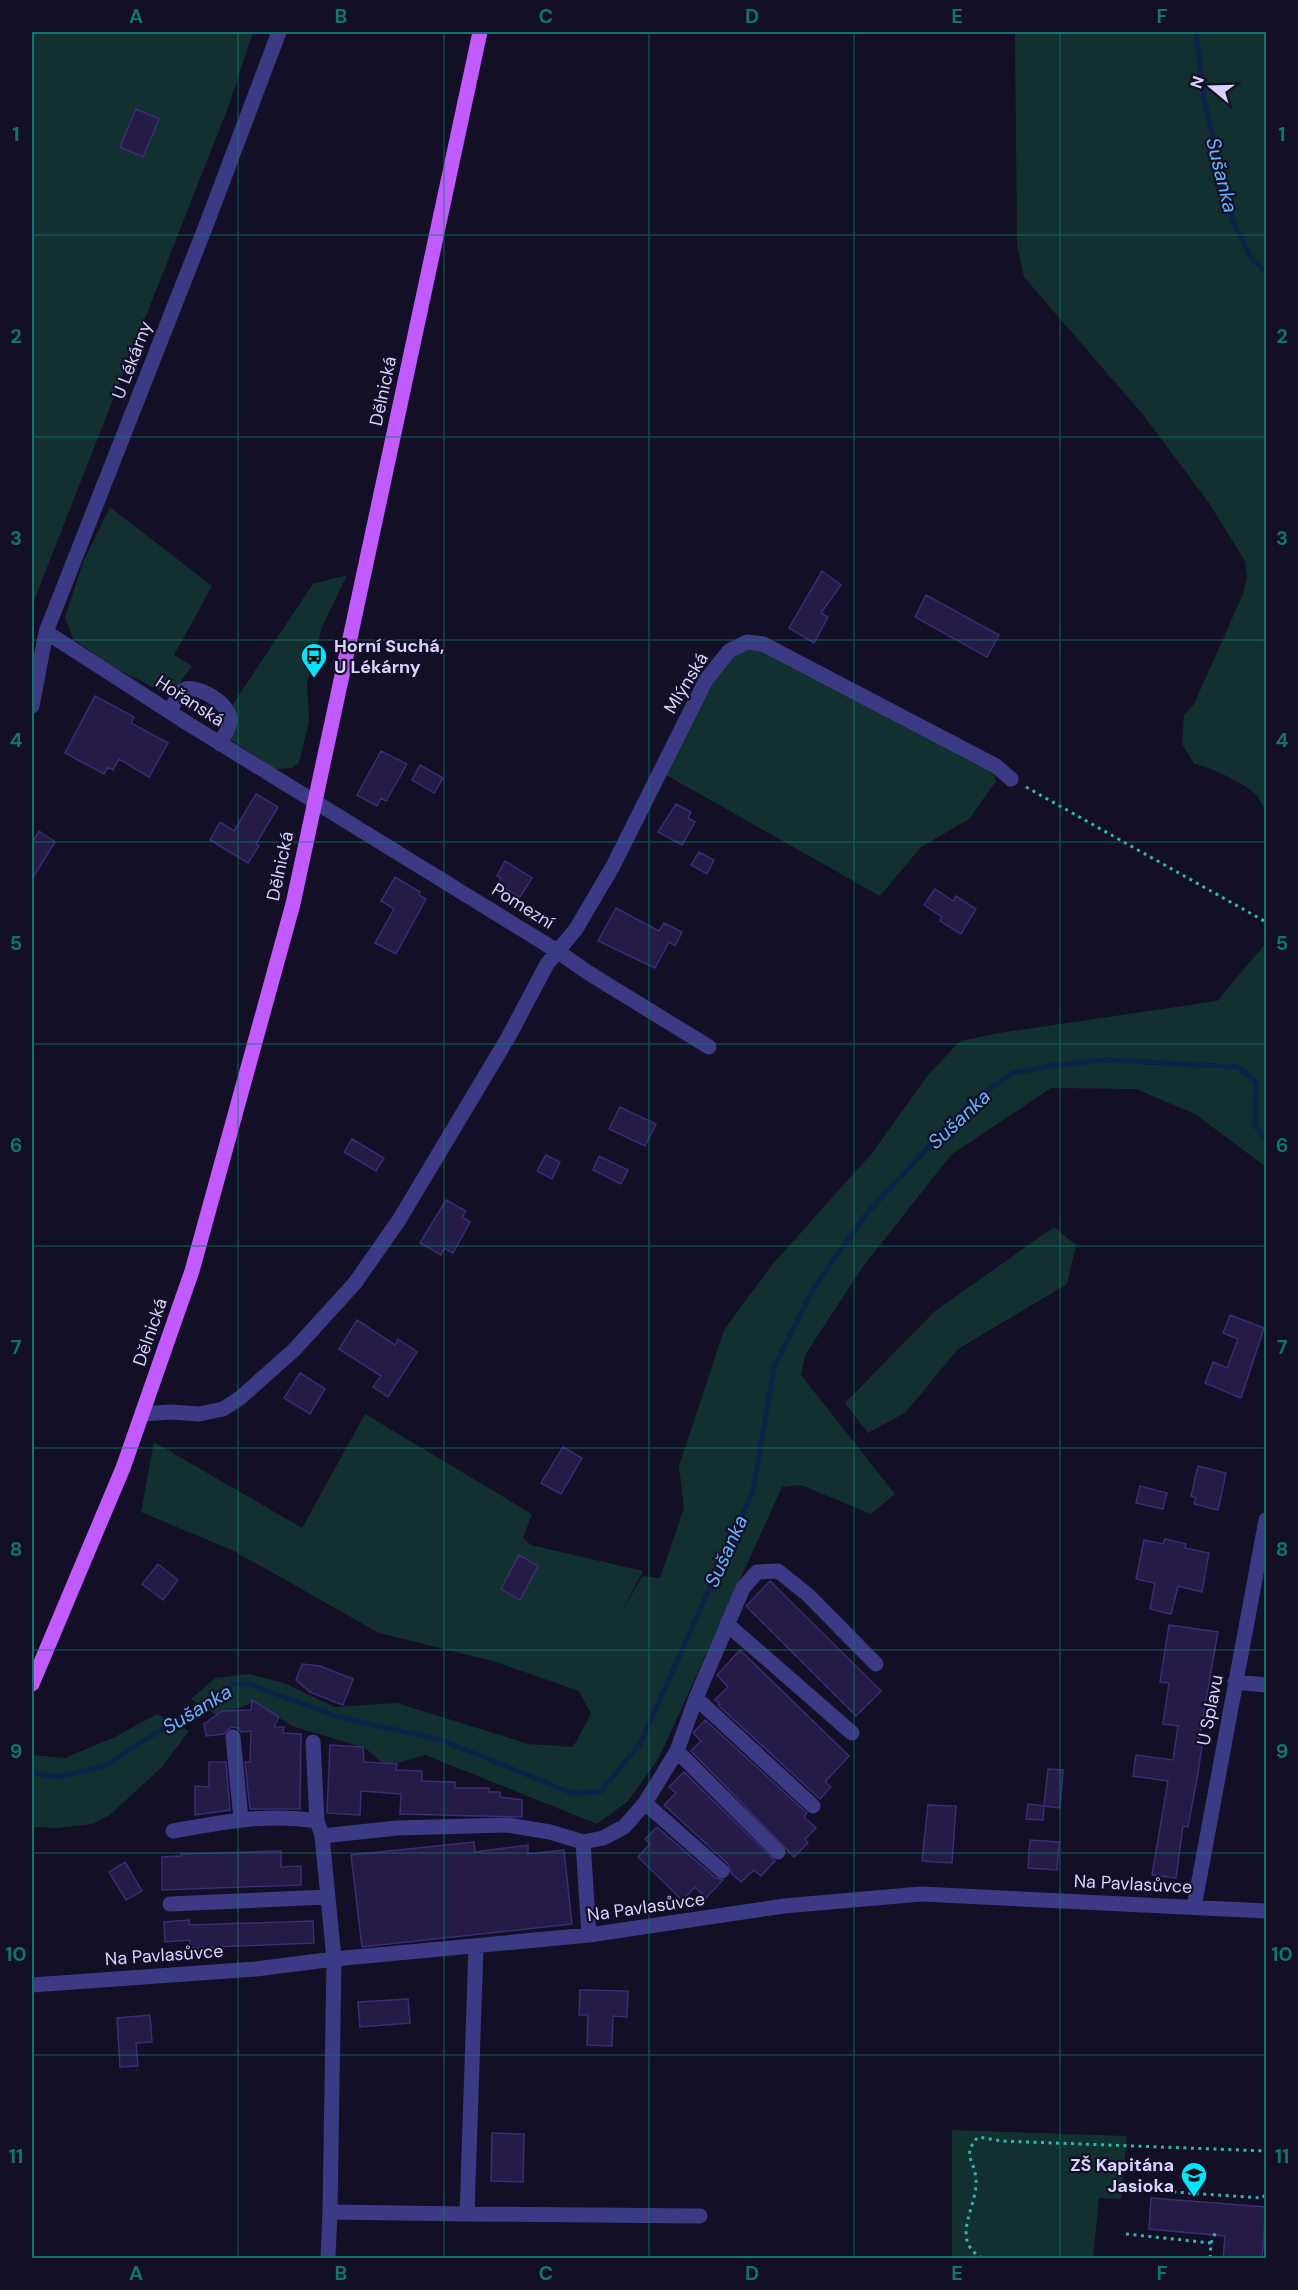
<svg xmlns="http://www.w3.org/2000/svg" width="1298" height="2290" font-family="'DM Sans',sans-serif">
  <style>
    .green { fill: #12302f }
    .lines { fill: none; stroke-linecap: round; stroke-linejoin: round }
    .stream { stroke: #0c2248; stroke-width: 5 }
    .building { fill: #241b47; stroke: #3b2d73; stroke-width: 1.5 }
    .path { stroke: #2fb8b0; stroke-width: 3; stroke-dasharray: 3 4.5; stroke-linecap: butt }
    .minor { stroke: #3d3a85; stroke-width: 15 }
    .major { stroke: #c25bff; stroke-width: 15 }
    .grid { fill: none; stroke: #0f766e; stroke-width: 1.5; stroke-opacity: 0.55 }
    .labels { text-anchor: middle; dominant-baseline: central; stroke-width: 4.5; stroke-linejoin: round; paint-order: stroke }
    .street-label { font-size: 18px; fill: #d9d4ff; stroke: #130f26 }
    .poi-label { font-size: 18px; font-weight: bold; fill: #d9d4ff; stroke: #130f26; text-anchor: start }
    .water-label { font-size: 20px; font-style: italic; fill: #62b6ff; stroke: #130f26 }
    .neatline { fill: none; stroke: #0f766e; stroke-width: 2 }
    .grid-label { font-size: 20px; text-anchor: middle; font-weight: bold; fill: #0f766e }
  </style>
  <rect width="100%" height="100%" fill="#130f26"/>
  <path class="green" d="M32 32H253L229 105 33 603 32 602Z
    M1015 32H1266V814C1264 809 1261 801 1258 797 1249 785 1209 766 1194 764L1182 744 1184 715 1194 704 1243 594 1247 577 1245 561 1209 503 1144 416 1024 277 1017 245Z
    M110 507 212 586 174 655 192 666 170 696 110 665 73 639 65 618 83 562Z
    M347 575 322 627 307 682 309 721 299 763 292 768 275 769 231 740 236 713 233 704 313 584Z
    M747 642 989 763 996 781 969 819 921 847 880 896 659 771 706 680Z
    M1266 943V1167L1195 1114 1136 1089 1051 1088 951 1155 862 1268 805 1355 801 1375 895 1494 871 1514 801 1485 782 1487 659 1758 628 1801 597 1824 425 1755 386 1766 365 1748 292 1726 254 1702 218 1716 191 1699 215 1678 249 1674 284 1683 334 1707 397 1703 528 1744 573 1747 591 1714 579 1691 493 1661 379 1633 234 1551 141 1512 154 1442 302 1528 365 1414 532 1514 523 1538 531 1545 643 1571 620 1616 642 1576 660 1578 684 1508 679 1466 724 1330 772 1265 872 1153 928 1075 960 1041 999 1033 1217 1001Z
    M1054 1227 1076 1245 1067 1284 958 1349 906 1412 868 1433 845 1403 935 1311Z
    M157 1714 189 1731 162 1767 110 1815 92 1824 57 1828 32 1827V1755L65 1758 115 1737Z
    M952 2130 1127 2136 1121 2199 1099 2198 1093 2258H952Z"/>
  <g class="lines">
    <path class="stream" d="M1196 32 1204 100 1233 221 1251 258 1266 272
      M32 1773 57 1777 104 1766 234 1684H249L338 1717 441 1740 572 1793 600 1792 640 1744 753 1491 774 1367 813 1289 866 1214 972 1101 1013 1073 1050 1066 1105 1060 1238 1067 1256 1082 1255 1126 1266 1138"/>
  </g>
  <path class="building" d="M136 109 159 119 143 157 120 147Z
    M822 571 841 585 821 613 828 617 814 643 789 628Z
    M926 595 999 635 987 657 915 617Z
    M95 696 134 717 131 723 168 743 149 777 119 759 113 770 108 767 104 774 65 753Z
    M381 751 407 764 386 801 381 798 377 806 357 795Z
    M420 765 443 778 434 793 412 780Z
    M256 794 278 807 256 844 259 846 248 863 210 840 220 822 234 831Z
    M676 804 691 812 688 818 695 822 682 845 658 832Z
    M39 831 55 842 32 879V843Z
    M699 852 714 860 707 874 691 865Z
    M505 861 532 878 520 897 497 884 501 878 497 876Z
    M395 877 420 892 419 895 426 899 396 954 375 943 394 909 381 901Z
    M935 889 953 901 956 896 976 909 961 934 940 921 942 917 924 905Z
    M616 908 659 931 664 923 682 932 675 946 669 942 655 968 598 941Z
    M620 1107 656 1124 645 1146 609 1129Z
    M352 1139 384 1158 376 1171 344 1152Z
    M546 1155 560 1162 552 1179 537 1171Z
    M599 1156 628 1170 621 1184 593 1170Z
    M446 1200 466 1211 462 1217 470 1222 453 1253 444 1248 441 1255 420 1243Z
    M1230 1315 1264 1328 1241 1398 1205 1383 1213 1362 1227 1368 1238 1339 1223 1333Z
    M357 1320 395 1345 398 1339 417 1352 388 1397 373 1387 381 1376 339 1349Z
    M300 1373 325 1389 310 1414 284 1398Z
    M563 1447 582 1458 561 1494 541 1483Z
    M1198 1466 1226 1473 1218 1510 1194 1504 1196 1498 1191 1496Z
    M1140 1486 1167 1493 1163 1509 1136 1503Z
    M1165 1539 1186 1544 1185 1548 1209 1553 1202 1592 1178 1586 1171 1614 1150 1609 1155 1583 1136 1579 1144 1540 1163 1544Z
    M519 1555 538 1566 520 1600 501 1589Z
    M158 1564 178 1580 163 1600 142 1584Z
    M770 1581 881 1691 856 1716 746 1606Z
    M1169 1625 1218 1632 1198 1745H1202L1198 1773 1188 1827 1183 1826 1176 1878 1152 1875 1168 1781 1133 1776 1136 1755 1173 1760 1178 1726 1163 1724 1169 1683 1160 1682Z
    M740 1650 849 1756 825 1782 831 1787 820 1799 718 1705 720 1704 715 1700 728 1687 717 1675Z
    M302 1664 320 1666 353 1679 343 1705 310 1692 296 1680Z
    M252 1700 279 1717 274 1727H284L283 1733 301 1734 300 1809H250L245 1762H250L251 1731 241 1732 238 1728 231 1727 224 1734 206 1736 204 1724 222 1711 251 1710Z
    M705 1720 807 1813 804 1817 816 1828 805 1839 808 1843 794 1857 691 1751 701 1741 694 1734V1732Z
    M330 1745 363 1747 364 1762 397 1764 396 1770 422 1771V1781L455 1782V1788H489V1792H500V1797L522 1800V1817L400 1814 401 1794 361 1791 360 1815 327 1813Z
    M209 1762H226L230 1810 195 1815V1786L209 1787Z
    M1048 1769 1063 1770 1060 1808 1044 1806Z
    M684 1772 775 1861 761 1876 754 1870 741 1882 731 1873 728 1864 664 1805 676 1793 669 1787Z
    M1028 1804 1044 1806 1043 1820 1026 1819Z
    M928 1805 956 1806 952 1863 922 1861Z
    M657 1827 716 1878 723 1880 706 1898 695 1887 682 1900 638 1857 650 1844 645 1839Z
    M1030 1840 1059 1842 1057 1870 1028 1868Z
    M474 1842 475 1852 528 1845V1854L564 1850 572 1924 362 1947 351 1855Z
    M281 1851V1867L301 1866V1885L162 1890V1857L181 1856V1854Z
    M125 1862 142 1891 126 1900 109 1872Z
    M189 1920V1925L313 1921 314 1943 190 1948V1940L165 1942 164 1922Z
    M580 1990 628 1991 627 2017 613 2016 612 2046 587 2045 588 2015H579Z
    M408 1999 410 2023 360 2027 358 2002Z
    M150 2015 152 2042 136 2043 138 2066 120 2067 117 2018Z
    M492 2133 524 2134 523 2182 491 2181Z
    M1151 2198 1266 2207 1262 2259H1223L1225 2236 1149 2229Z"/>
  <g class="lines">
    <path class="path" d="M1026 787 1266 922
      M1130 2192 1132 2189 1261 2198 1266 2195
      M1126 2234 1211 2243 1210 2258
      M1211 2243 1216 2231
      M982 2258C949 2240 978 2206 976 2180 975 2160 961 2156 978 2137L1002 2141 1266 2151"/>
    <path class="minor" d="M46 632 187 723 557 951 587 972 709 1047
      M32 706 46 632 207 223 279 32
      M170 711C174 705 177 695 182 691 193 681 233 704 230 722 229 729 223 737 220 744
      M142 1414 171 1412 199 1414 223 1409 240 1398 294 1350 355 1283 399 1220 509 1036 547 964 576 929 613 866 706 680 729 651 747 642 763 644 996 766 1011 779
      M727 1624 852 1733
      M1235 1682 1266 1685
      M696 1698 813 1806
      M233 1737 241 1819
      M313 1742 317 1821
      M677 1751 778 1852
      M645 1803 722 1871
      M173 1831C222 1822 268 1813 317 1821L322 1836
      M583 1842 589 1935
      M170 1904 328 1897
      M1194 1907 1266 1520
      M476 1946 467 2214 330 2212 334 1959 322 1836 397 1828 507 1825 550 1832 583 1842 603 1838 624 1827 645 1803 677 1751 696 1698 743 1588 757 1572 778 1571 808 1595 876 1664
      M32 1985 256 1969 334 1959 589 1935 784 1906 921 1894 1266 1911
      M467 2214 700 2216
      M328 2258 330 2212"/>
    <path class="major" d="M32 1684 123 1468 192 1271 293 904 480 32"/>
  </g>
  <path class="grid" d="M238 32V2258M444 32V2258M649 32V2258M854 32V2258M1060 32V2258M32 235H1266M32 437H1266M32 640H1266M32 842H1266M32 1044H1266M32 1246H1266M32 1448H1266M32 1650H1266M32 1853H1266M32 2055H1266"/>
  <defs>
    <g id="bus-pin" transform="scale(1.35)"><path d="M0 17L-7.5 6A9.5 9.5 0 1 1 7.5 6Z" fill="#00e5ff" stroke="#130f26"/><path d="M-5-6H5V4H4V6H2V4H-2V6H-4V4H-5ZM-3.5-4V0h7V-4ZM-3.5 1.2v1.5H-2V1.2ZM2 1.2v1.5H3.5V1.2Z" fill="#111"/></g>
    <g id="school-pin" transform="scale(1.35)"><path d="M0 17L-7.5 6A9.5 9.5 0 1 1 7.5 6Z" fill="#00e5ff" stroke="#130f26"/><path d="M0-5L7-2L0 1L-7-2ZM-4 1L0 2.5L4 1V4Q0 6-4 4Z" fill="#111"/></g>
  </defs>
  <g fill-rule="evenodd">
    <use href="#bus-pin" x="314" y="656"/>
    <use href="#school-pin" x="1194" y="2175"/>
  </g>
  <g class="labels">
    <g class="street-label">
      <text transform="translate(132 360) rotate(-69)">U Lékárny</text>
      <text transform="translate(383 391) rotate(-78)">Dělnická</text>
      <text transform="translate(686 683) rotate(-59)">Mlýnská</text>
      <text transform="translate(190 701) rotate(33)">Hořanská</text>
      <text transform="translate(280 866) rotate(-78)">Dělnická</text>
      <text transform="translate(523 906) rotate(32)">Pomezní</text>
      <text transform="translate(150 1332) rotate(-71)">Dělnická</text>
      <text transform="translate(1210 1710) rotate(-79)">U Splavu</text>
      <text transform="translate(1133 1884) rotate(3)">Na Pavlasůvce</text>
      <text transform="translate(646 1907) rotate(-8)">Na Pavlasůvce</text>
      <text transform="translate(164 1955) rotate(-4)">Na Pavlasůvce</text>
    </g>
    <g class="poi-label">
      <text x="334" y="646">Horní Suchá,<tspan x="334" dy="21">U Lékárny</tspan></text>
      <text x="1174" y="2165" text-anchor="end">ZŠ Kapitána<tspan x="1174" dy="21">Jasioka</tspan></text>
    </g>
    <g class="water-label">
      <text transform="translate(1222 175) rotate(76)">Sušanka</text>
      <text transform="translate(959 1119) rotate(-43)">Sušanka</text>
      <text transform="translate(726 1551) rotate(-66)">Sušanka</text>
      <text transform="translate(197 1709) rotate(-31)">Sušanka</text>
    </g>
  </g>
  <rect width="1298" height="2290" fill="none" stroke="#130f26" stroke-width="66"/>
  <g transform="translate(1211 87) rotate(289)" stroke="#130f26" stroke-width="4.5" paint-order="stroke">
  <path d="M0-4.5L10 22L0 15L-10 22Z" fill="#d9d4ff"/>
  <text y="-9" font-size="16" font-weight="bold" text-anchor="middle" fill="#d9d4ff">N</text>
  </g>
  <rect x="33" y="33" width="1232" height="2224" class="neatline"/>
  <g class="grid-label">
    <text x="136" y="23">A</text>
    <text x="341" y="23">B</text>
    <text x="546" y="23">C</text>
    <text x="752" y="23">D</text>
    <text x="957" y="23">E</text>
    <text x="1162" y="23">F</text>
    <text x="16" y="141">1</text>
    <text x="1282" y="141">1</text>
    <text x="16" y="343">2</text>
    <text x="1282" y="343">2</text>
    <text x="16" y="545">3</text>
    <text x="1282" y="545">3</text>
    <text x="16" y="747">4</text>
    <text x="1282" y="747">4</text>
    <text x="16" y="950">5</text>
    <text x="1282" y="950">5</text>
    <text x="16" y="1152">6</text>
    <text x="1282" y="1152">6</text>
    <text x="16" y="1354">7</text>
    <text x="1282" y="1354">7</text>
    <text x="16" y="1556">8</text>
    <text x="1282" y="1556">8</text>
    <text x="16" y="1758">9</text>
    <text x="1282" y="1758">9</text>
    <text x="16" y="1961">10</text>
    <text x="1282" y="1961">10</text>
    <text x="16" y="2163">11</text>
    <text x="1282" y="2163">11</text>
    <text x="136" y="2280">A</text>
    <text x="341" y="2280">B</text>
    <text x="546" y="2280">C</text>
    <text x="752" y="2280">D</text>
    <text x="957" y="2280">E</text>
    <text x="1162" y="2280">F</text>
  </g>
</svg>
